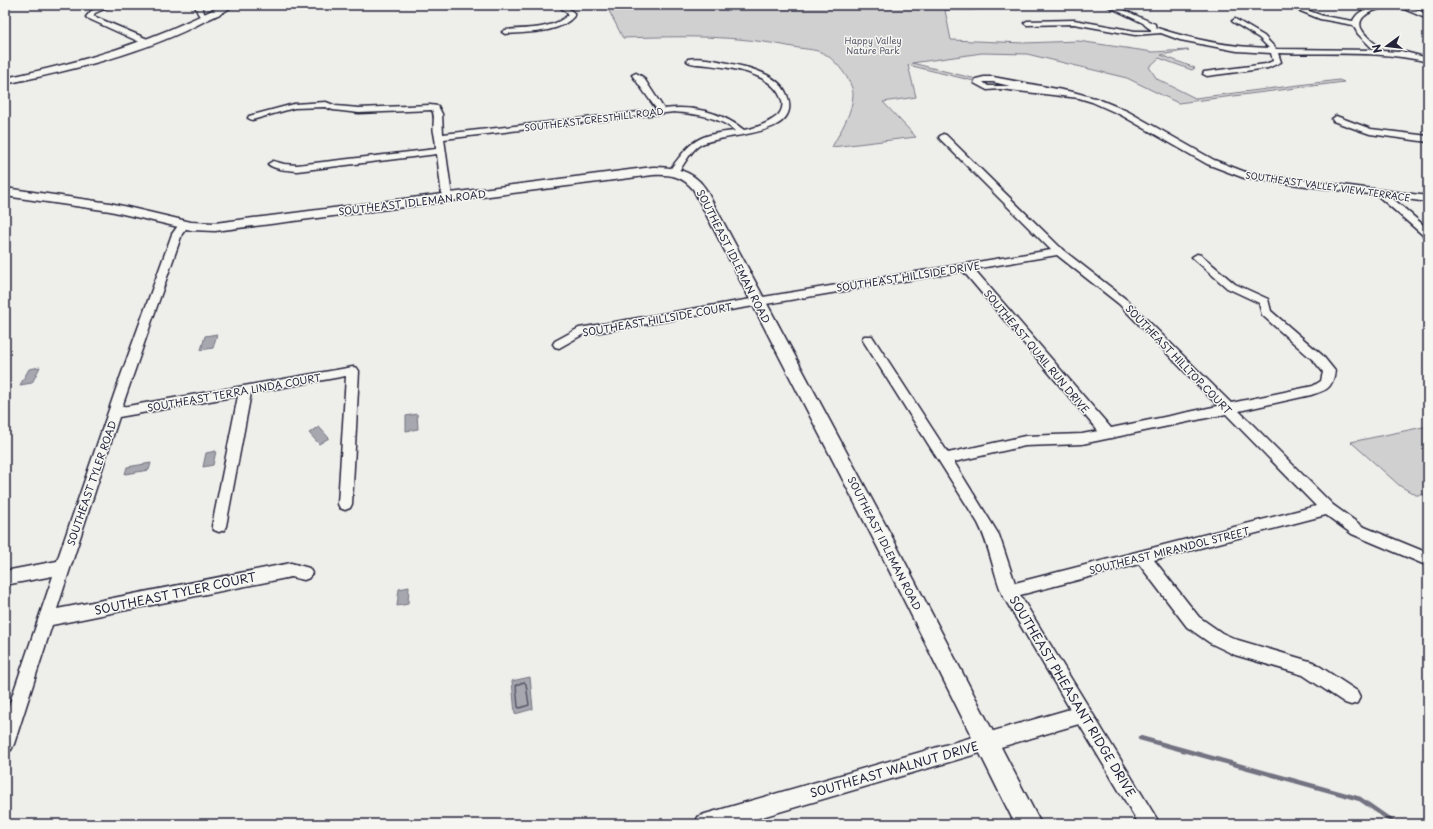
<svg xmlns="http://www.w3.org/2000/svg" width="1433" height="829" font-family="'Playpen Sans',sans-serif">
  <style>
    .green { fill: #d0d0d1; stroke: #797986 }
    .water { fill: #a7a7af; stroke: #727281 }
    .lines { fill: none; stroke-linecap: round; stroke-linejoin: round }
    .shore { stroke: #575769; stroke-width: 1.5 }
    .stream { stroke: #727281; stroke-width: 4.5 }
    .minor-casing { stroke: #22223b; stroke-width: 3 }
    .major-casing { stroke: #22223b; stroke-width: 3 }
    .minor { fill: #f6f6f2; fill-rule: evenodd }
    .major { fill: #f6f6f2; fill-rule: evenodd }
    .labels { text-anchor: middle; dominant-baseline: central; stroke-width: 3; stroke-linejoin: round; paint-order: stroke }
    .far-park-label { font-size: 9px; fill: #565668; stroke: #f6f6f2 }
    .far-street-label { font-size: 9px; fill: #22223b; stroke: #f6f6f2 }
    .street-label { font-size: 10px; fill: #22223b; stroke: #f6f6f2 }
    .near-street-label { font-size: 12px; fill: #22223b; stroke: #f6f6f2 }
  </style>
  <rect width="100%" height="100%" fill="#eeeeeb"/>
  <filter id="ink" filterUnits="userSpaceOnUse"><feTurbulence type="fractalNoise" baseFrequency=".025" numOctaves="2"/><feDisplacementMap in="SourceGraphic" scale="8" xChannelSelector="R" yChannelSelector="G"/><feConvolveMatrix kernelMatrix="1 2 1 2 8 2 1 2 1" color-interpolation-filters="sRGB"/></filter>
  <g filter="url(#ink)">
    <path class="green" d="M606 5H1051L971 10H945L951 40 1024 43 1078 41 1153 52 1189 50 1161 55 1195 68 1192 70 1159 58 1149 67 1157 79 1195 98 1339 80 1344 82 1178 103 1127 78 1027 54 982 53 912 63 976 79 974 81 908 65 916 97 883 102 916 137 832 147C840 132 853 112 853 94 853 81 834 58 823 53 815 49 802 49 793 47 735 35 683 36 623 38Z
      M1428 426V495H1416L1400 486 1351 442Z"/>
    <path class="water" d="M217 334 213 348 201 350 205 336Z
      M40 367 32 383 20 385 29 369Z
      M417 414 418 429 406 431V416Z
      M319 427 329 438 319 444 309 433Z
      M216 451 213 465 203 467 206 453Z
      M151 463 149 470 125 474 127 467Z
      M409 587 408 604 397 606 399 589Z
      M530 677 533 709 515 714 512 681Z"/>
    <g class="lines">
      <path class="shore" d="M524 682 526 684 529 705 520 708 518 707 516 685Z"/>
      <path class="stream" d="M1140 738 1360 799 1396 824"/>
      <g class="minor-casing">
        <path id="minor" d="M104 5H113L95 13 93 16 150 40V44H144L87 18 86 17 91 11Z
          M195 5H201L204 13 209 17 208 18C199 20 197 12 195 5Z
          M558 5H565L574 13V16C559 34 527 32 505 34L502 32 505 30C525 28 552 30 568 15V14Z
          M1105 5H1113L1155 24V26L1157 28C1193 40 1230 47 1269 48L1259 38 1233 22 1232 21 1235 19 1264 36 1276 49 1374 50 1358 34 1353 25 1320 19 1298 10 1301 8 1323 16 1353 21C1359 5 1391 2 1405 5 1412 6 1421 12 1428 15V19C1418 16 1409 10 1399 7 1388 5 1355 12 1361 28 1365 37 1376 43 1382 51L1398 52 1401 51 1428 58V62C1379 50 1328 55 1278 53L1281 62 1268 68 1207 76 1203 74 1204 72 1266 64 1273 61 1271 53 1237 51 1180 40 1161 33 1135 35 1074 24 1027 25 1024 23 1027 21 1074 20 1135 31H1153L1146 26 1143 23Z
          M688 59C704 56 730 64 745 67 761 71 781 79 787 95 804 139 722 132 700 145 690 151 685 164 677 173L674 174 669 171C692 140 696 135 735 131 718 116 696 114 674 112L444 139 452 197 447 200 442 197 437 154 297 171C288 170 275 170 268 164L273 161 284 164 297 165 436 149C436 143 435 138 434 133 432 125 436 117 432 110L359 113 333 110 325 107 294 108 252 120 248 118 249 116 294 104 326 102 336 106 359 108 430 105 438 106 442 114 443 134 657 110 632 75 636 73 643 77 664 109C692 105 722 112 744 130 755 128 764 125 773 119 779 116 784 109 782 101 774 73 732 68 708 65 702 64 692 65 687 61Z
          M984 77H993L1073 92 1098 99 1127 111 1214 160 1248 173 1428 196V202L1391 197 1428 229V237L1424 236 1377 195 1244 178 1207 164 1121 115 1092 102 1079 98 1000 89 987 90 974 83 976 79ZM983 82H993L1010 86H988Z
          M1336 116 1371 129 1428 136V142L1370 134 1333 121 1332 119Z
          M943 134 946 135 1063 250 1127 300 1231 403 1313 386 1321 381 1323 372 1314 361 1262 315 1259 303 1227 288 1192 257 1197 254 1201 255 1235 284 1268 299 1271 311 1322 355 1335 371C1332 388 1328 390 1311 395L1239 411 1333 505 1362 526 1428 553V566L1352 534 1326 515 1154 560 1199 617 1222 633 1238 640 1313 662 1357 691 1360 697 1357 703 1351 705 1345 703 1303 675 1235 655 1210 643 1187 627 1139 564 1020 595 1160 824H1139L1079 724 738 824H695L698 817 705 814 1070 709 1003 596C993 573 990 546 978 523L862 339 864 336H872L948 453 1025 436 1082 434 1098 431 963 271 582 335 559 348 555 347 553 344 555 341 579 328 757 298 1051 250 940 139 939 137ZM1057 255 1119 304 1218 406 1111 428 974 269ZM1226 414 1316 506 1015 583 999 535 954 462 1025 446 1082 444Z
          M184 222 189 225 182 234 122 407 353 367 357 368 359 371 352 504 350 508 345 510 340 508 338 504 346 376 251 393 226 526 224 530 219 532 214 530 212 526 238 396 119 417 57 609 291 563 309 568 312 573 309 578 304 580 291 577 52 625 14 744 11 750 5 753V717L53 576 5 585V571L57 561 115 392 172 234 180 223Z"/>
      </g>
      <g class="major-casing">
        <path id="major" d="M222 5H233C227 12 215 16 207 20 145 53 74 70 5 84V78C83 62 151 42 222 5Z
          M653 167C673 167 693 170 705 188L892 537 1041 824H1015L878 548 693 189C682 176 670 174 653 175L215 231 191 230 110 211 5 196V188L110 203 191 222 215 223Z"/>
      </g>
      <use href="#minor" class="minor"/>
      <use href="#major" class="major"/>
    </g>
  </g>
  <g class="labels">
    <g class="far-park-label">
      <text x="873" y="40">Happy Valley<tspan x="873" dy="10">Nature Park</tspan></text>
    </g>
    <g class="far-street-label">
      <text transform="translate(594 119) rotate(-7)">SOUTHEAST CRESTHILL ROAD</text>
      <text transform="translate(1328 186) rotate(8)">SOUTHEAST VALLEY VIEW TERRACE</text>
    </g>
    <g class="street-label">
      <text transform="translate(412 202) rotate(-7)">SOUTHEAST IDLEMAN ROAD</text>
      <text transform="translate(734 256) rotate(63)">SOUTHEAST IDLEMAN ROAD</text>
      <text transform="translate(908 276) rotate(-9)">SOUTHEAST HILLSIDE DRIVE</text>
      <text transform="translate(657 319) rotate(-10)">SOUTHEAST HILLSIDE COURT</text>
      <text transform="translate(1037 351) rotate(50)">SOUTHEAST QUAIL RUN DRIVE</text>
      <text transform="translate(1179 359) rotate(46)">SOUTHEAST HILLTOP COURT</text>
      <text transform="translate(234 392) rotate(-10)">SOUTHEAST TERRA LINDA COURT</text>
      <text transform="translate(91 483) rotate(-71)">SOUTHEAST TYLER ROAD</text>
      <text transform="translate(885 543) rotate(63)">SOUTHEAST IDLEMAN ROAD</text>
      <text transform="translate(1169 550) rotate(-14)">SOUTHEAST MIRANDOL STREET</text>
    </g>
    <g class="near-street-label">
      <text transform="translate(175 593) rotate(-12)">SOUTHEAST TYLER COURT</text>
      <text transform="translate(1073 696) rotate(59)">SOUTHEAST PHEASANT RIDGE DRIVE</text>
      <text transform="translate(894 769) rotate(-16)">SOUTHEAST WALNUT DRIVE</text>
    </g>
  </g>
  <rect width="1433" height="829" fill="none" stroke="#f6f6f2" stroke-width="20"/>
  <rect x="10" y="10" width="1413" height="809" fill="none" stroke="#22223b" stroke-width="1.5" filter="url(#ink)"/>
  <g transform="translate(1387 46) rotate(255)" stroke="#f6f6f2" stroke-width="3" paint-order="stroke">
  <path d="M0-3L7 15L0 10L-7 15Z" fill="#22223b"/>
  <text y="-6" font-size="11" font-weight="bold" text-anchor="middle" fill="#22223b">N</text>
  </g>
</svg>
